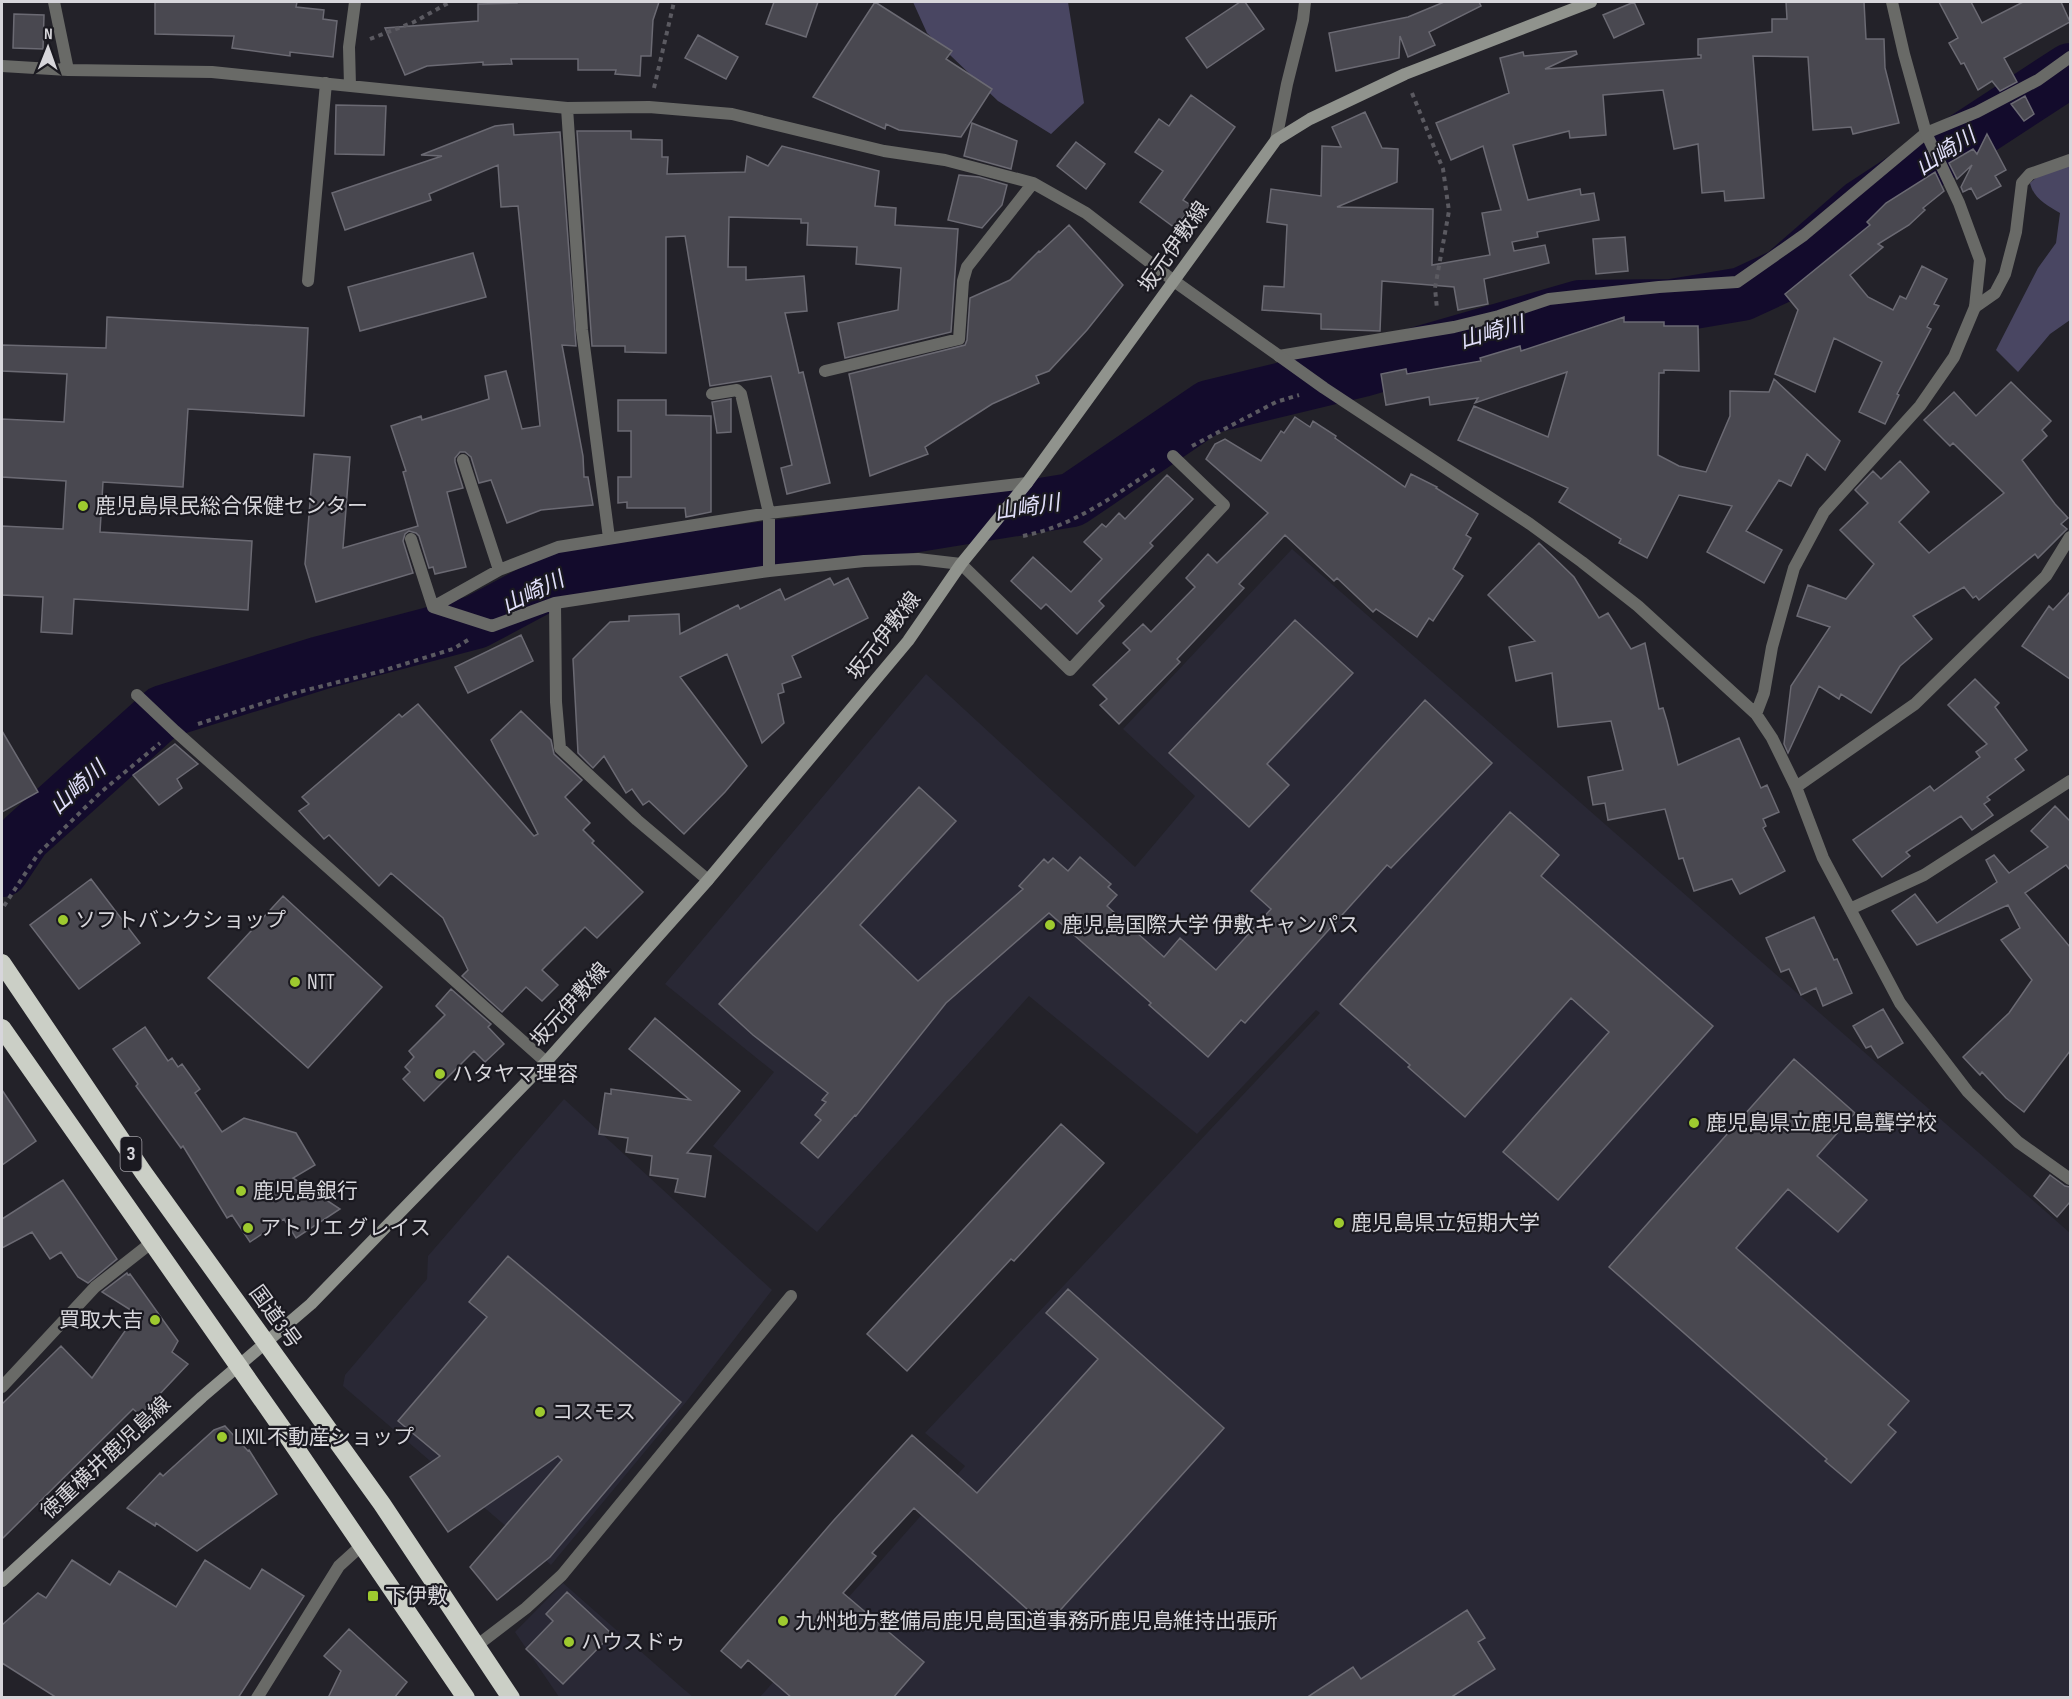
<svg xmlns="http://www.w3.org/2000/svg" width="2072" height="1699" font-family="'Sofia Sans Condensed','Noto Sans JP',sans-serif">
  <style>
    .built { fill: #292835 }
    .green { fill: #494662 }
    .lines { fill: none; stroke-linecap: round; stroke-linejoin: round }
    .river { stroke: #130b2c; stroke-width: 54 }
    .building { fill: #494850; stroke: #6b6a73; stroke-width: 1.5 }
    .path { stroke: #5b5a61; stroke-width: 4; stroke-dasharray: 4.5 4.5; stroke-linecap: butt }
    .lane { stroke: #696a67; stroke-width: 12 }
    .street { stroke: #696a67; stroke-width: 12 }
    .secondary { stroke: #90938d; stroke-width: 12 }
    .highway { stroke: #cbcfc6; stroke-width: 18 }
    .poi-dot { fill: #9eca2f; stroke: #1a1920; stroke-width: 2 }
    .labels { text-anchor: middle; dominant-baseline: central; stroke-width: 4.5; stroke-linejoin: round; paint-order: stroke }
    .shield { fill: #1a1920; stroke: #9e9da3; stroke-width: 1.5 }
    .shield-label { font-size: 20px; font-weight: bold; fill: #d7d6db }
    .street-label { font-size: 21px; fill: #d7d6db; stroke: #1a1920 }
    .poi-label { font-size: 21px; fill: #d7d6db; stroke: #1a1920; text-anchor: start }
    .water-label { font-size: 22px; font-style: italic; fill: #e2e0fb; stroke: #1a1920 }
  </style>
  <rect width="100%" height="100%" fill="#232229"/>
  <path class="built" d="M1292 549 2070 1233V1697H760L965 1466 925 1433 1320 1013 1316 1010 1197 1134 1029 996 817 1232 713 1146 774 1072 665 984 926 674 1135 867 1195 796 1123 729Z
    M564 1099 772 1290 686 1402 551 1565 343 1386 345 1375 427 1279 428 1256Z
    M563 1583 680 1686 693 1697H559L515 1632Z"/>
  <path class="green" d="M913 2H1068L1084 103 1051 134 998 101 927 33Z
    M2070 164V320L2050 334 2018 372 1996 350 2038 268 2056 243 2060 213C2048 206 2033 198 2030 183L2037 177Z"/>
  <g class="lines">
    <path class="river" d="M2 870 24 837 163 712 320 663 476 622 564 575 806 543 1072 500 1209 407 1362 370 1580 307 1671 306 1742 294 1783 275 1862 206 2070 70"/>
  </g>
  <path class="building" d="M155 2H297L296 7 324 10 323 19 337 21 333 57 290 52V56L232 48 234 36 155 34Z
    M517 2H659L653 20 651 56H641L640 76 615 74 616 70H578V59H511L512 64 483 65V62L427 66 405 75 385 28 478 21V4L517 3Z
    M774 2H818L806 37 766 24Z
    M875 2 952 51 946 59 992 89 961 137 899 130 886 124 885 129 813 97Z
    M1240 2H1245L1264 29 1207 68 1186 38Z
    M1444 2H1479L1481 6 1429 32 1435 45 1408 57 1400 36 1399 58 1336 71 1329 33 1408 17Z
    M1634 2 1644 24 1614 38 1603 15Z
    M1786 2H1864L1866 39H1884L1885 68 1899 123 1853 134 1851 127 1813 130 1808 57 1753 56 1764 198 1725 201 1724 191 1702 193 1698 144 1674 149 1663 90 1603 95 1606 135 1570 138 1569 131 1513 145 1528 200 1580 189 1581 195 1594 193 1599 220 1537 232 1538 237 1512 242 1514 251 1545 245 1549 263 1484 279 1488 304 1458 310 1454 287 1382 281 1380 331 1321 329V314L1262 310 1264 286 1284 287 1287 225 1267 222 1271 189 1321 196 1322 146 1341 147 1332 127 1365 112 1382 148 1398 149 1397 182 1337 207 1433 209 1432 265 1490 255 1482 213 1501 210 1483 146 1451 160 1436 123 1509 93 1500 58 1523 52 1524 56 1576 51 1577 54 1545 69 1701 58V55H1698V39L1772 32V19H1787Z
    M1939 2H1971L1982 23 2023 2H2061L2070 22 2004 58 2017 82 2000 91 1992 81 1978 90 1964 63 1961 64 1949 43 1958 38Z
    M14 14 44 15 43 49 13 48Z
    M698 35 738 57 726 79 685 58Z
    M1191 95 1235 127 1183 200 1192 206 1175 228 1140 202 1163 171 1135 152 1159 119 1169 126Z
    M2025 96 2034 114 2024 121 2011 104Z
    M336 105 386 106 384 155 335 154Z
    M972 123 1017 141 1011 169 964 156Z
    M513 124 514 135 560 132 576 346 562 345 583 456 584 477H588L593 505 541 510 507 523 491 480 479 483 471 457 465 452H460L455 458V462L463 488 447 492 466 567 435 574 433 567 429 568 419 536 416 533 409 531 405 534 403 541 413 573 316 602 305 564 314 454 350 457 343 548 418 526 403 472 406 471 391 426 421 416 422 420 489 399 485 376 506 371 522 429 540 426 518 206 501 207 498 165 429 194 431 200 345 230 332 193 442 156 421 155 495 126Z
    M577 131H631V139L662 140V157H668L667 174 745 172 747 156 768 166 782 146 879 171 875 206 896 208 895 225 958 229 951 332 845 358 838 323 898 310 901 268 856 264 857 247 807 245 808 223H801V219L729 217 728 267H746V280L804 276 807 311 785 313 799 373 803 372 830 483 787 494 781 468 792 465 771 376 710 386 685 236 666 237V353L625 352V346H592Z
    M1987 134 2006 170 1995 176 2001 186 1977 199 1971 188 1963 192 1961 187 1972 165 1957 179 1949 163 1973 149 1977 154Z
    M1076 142 1105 164 1086 189 1057 166Z
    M1935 172 1944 191 1923 208 1925 210 1909 225 1878 244 1883 247 1850 275 1868 297 1893 310 1900 296 1906 299 1922 266 1947 279 1934 304 1939 306 1927 327 1931 329 1897 394 1899 395 1885 424 1859 412 1882 362 1834 338 1815 392 1775 374 1798 310 1785 294 1870 225 1867 222 1886 203Z
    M959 175 979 177 1007 185 1002 205 982 228 948 220Z
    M1069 225 1123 285 1087 330 1049 371 1036 376 1039 383 992 404 925 447 928 454 870 476 849 374 965 345 967 340 970 298 1010 280 1039 251 1040 252Z
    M1625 237 1628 271 1596 274 1593 239Z
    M473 253 486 297 360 331 348 287Z
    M107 317 308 328 304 416 188 409 183 487 103 482 100 532 252 541 248 610 74 599 72 634 41 632 43 597 2 595V526L63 529 66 481 2 477V419L64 422 67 374 2 371V345L106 348Z
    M1624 317V322H1664V326H1698L1699 371 1664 370V373H1659L1658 455 1679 466 1706 472 1730 416V391L1769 392 1774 379 1840 441 1825 470 1807 454 1791 486 1779 480 1746 531 1782 550 1764 583 1707 552 1732 506 1679 495 1647 558 1619 543 1621 539 1559 502 1568 488 1458 440 1474 406 1548 437 1567 372 1475 403 1478 398 1430 405 1429 397 1386 405 1381 374 1406 369 1407 374 1481 361 1480 358 1520 346 1521 351Z
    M2011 382 2051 421 2042 430 2047 436 2022 460 2055 504 2068 518 2061 524 2067 529 2038 558 2035 554 1979 600 1976 596 1973 598 1964 587 1913 616 1932 639 1900 666 1871 713 1841 694 1839 699 1819 686 1788 753 1784 744 1791 686 1830 627 1797 616 1808 585 1846 599 1874 564 1840 530 1868 503 1855 490 1873 471 1881 479 1900 461 1929 492 1899 522 1929 553 2004 493 1953 443 1950 446 1924 420 1954 392 1976 416Z
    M731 399V432L717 433 712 402Z
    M618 400H666V415L711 416V512L686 517 685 508H627V502L618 503V477H631V431H618Z
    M1295 417 1310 427 1313 421 1336 436 1335 438 1405 487 1411 474 1437 487 1436 488 1478 514 1466 535 1471 538 1453 569 1463 576 1433 621 1429 618 1417 637 1376 609 1373 612 1337 578 1334 581 1285 535 1239 584 1244 588 1177 659 1180 662 1119 724 1100 705 1107 699 1093 685 1130 650 1123 643 1143 624 1151 632 1195 587 1186 578 1208 554 1217 563 1268 513 1206 459 1215 444 1225 439 1261 461 1281 431 1284 433Z
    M1167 475 1193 499 1150 543 1153 546 1099 601 1104 606 1077 634 1046 604 1041 609 1011 581 1033 557 1071 592 1102 559 1084 542 1102 524 1106 527 1119 513 1125 519Z
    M1539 543 1574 577 1599 618 1608 613 1631 649 1645 643 1659 709 1663 708 1667 721 1678 765 1739 738 1761 788 1767 785 1779 812 1763 819 1766 826 1763 828 1785 871 1740 894 1732 879 1694 891 1683 858 1679 859 1665 809 1608 820 1605 803 1593 805 1588 777 1623 770 1611 721 1558 727 1552 673 1516 681 1509 647 1535 641 1488 595Z
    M830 578 834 585 848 578 868 618 792 656 801 677 782 684 784 692 778 694 784 723 762 743 727 654 680 677 747 766 725 792 684 834 649 801 643 805 632 789 626 793 604 756 593 768 578 753 573 659 610 622 629 621V616L679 614 680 634 738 605 740 609 780 589 785 600Z
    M2070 592V679L2022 646 2049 606 2053 610Z
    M1295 620 1353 673 1267 764 1289 785 1249 827 1169 753Z
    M521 635 533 661 468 693 455 667Z
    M1975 679 1999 703 1995 707 2027 750 2015 759 2024 770 1987 797 1990 800 1984 804 1993 815 1972 830 1961 816 1906 852 1910 856 1882 877 1853 840 1930 786 1934 791 1980 757 1976 752 1987 744 1948 705Z
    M1425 700 1492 763 1391 868 1387 865 1245 1023 1241 1020 1208 1057 1149 1005 1151 1003 1049 913 946 1003 856 1116 855 1115 818 1158 801 1143 821 1120 815 1115 826 1102 822 1100 828 1093 753 1035 719 1004 919 787 956 821 860 925 918 981 1023 889 1019 886 1044 859 1048 863 1053 858 1068 871 1080 857 1111 884 1108 887 1117 895 1107 906 1164 957 1180 938 1216 970 1271 909 1251 891Z
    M418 704 534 836 538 834 491 740 521 711 551 740 554 754 582 780 565 797 590 823 583 830 594 841 592 843 643 892 597 938 585 927 542 970 558 985 542 1001 526 987 502 1012 462 976 468 970 443 918 391 873 379 886 329 835 324 839 299 811 309 804 302 797 399 714 402 717Z
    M2 731 38 792 2 812Z
    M175 744 198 764 177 779 182 788 159 805 133 775Z
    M2055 806 2070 821V870L2066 865 2025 893 2070 947V1051L2024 1112 2006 1098 1982 1072 1980 1075 1963 1057 2009 1013 2032 980 2001 940 2020 928 2008 905 1917 945 1892 911 1915 894 1937 923 1997 882 1986 860 1994 855 2009 873 2048 847 2031 831Z
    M1510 812 1559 855 1541 876 1713 1026 1558 1200 1503 1152 1609 1032 1571 998 1465 1117 1408 1067 1410 1065 1340 1004Z
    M91 879 140 943 79 989 30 925Z
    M283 896 382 987 308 1068 208 978Z
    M1814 917 1834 960 1837 959 1852 993 1823 1006 1816 988 1801 995 1789 969 1781 972 1766 938Z
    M451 989 491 1024 488 1027 504 1044 485 1062 474 1051 424 1101 403 1079 410 1072 405 1067 414 1057 409 1051 445 1015 436 1006Z
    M1883 1009 1903 1043 1878 1058 1871 1046 1866 1048 1853 1026Z
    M655 1018 740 1091 687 1153 711 1156 705 1197 675 1192 678 1179 650 1175 652 1156 626 1152 628 1138 599 1134 605 1093 611 1094V1089L690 1100 629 1049Z
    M145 1027 168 1061 172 1058 178 1067 182 1064 200 1089 195 1093 222 1132 244 1118 296 1133 315 1165 293 1178 340 1209 296 1238 284 1219 250 1242 232 1215 227 1218 183 1146 181 1148 136 1086 138 1084 113 1049Z
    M1794 1059 1855 1113 1817 1156 1867 1200 1838 1232 1788 1189 1736 1248 1909 1401 1888 1425 1896 1432 1851 1483 1825 1461 1827 1459 1609 1267Z
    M2 1090 36 1141 2 1165Z
    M1061 1124 1104 1163 1014 1261 1011 1259 907 1371 867 1334Z
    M2050 1175 2065 1186 2070 1187V1202L2057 1217 2034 1196Z
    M63 1180 117 1259 88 1283 78 1277 61 1252 50 1259 32 1232 2 1248V1219Z
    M508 1256 681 1402 550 1557 497 1600 470 1567 562 1460 558 1456 448 1532 410 1477 440 1456 398 1421 487 1317 469 1302Z
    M127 1273 128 1275 130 1274 178 1341 172 1352 188 1364 140 1415 133 1409 2 1539V1404L61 1346 92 1378 137 1314 102 1292Z
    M1068 1289 1224 1428 1046 1626 914 1508 872 1553 876 1556 843 1593 924 1662 893 1698H792L748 1660 741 1668 721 1651 834 1520 912 1435 977 1493 1098 1359 1046 1313Z
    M225 1426 248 1451 249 1450 277 1494 197 1551 156 1523 155 1526 127 1508 160 1473 163 1476 214 1430Z
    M72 1560 110 1585 119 1571 176 1607 205 1560 250 1589 262 1569 304 1596 238 1698H57L2 1663V1625L38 1593 46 1598Z
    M567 1592 612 1634 563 1684 526 1649 553 1621 546 1614Z
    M1467 1610 1485 1638 1478 1642 1495 1669 1450 1698H1306L1353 1667 1361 1679Z
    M349 1629 407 1682 394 1698H328L341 1671 324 1656Z"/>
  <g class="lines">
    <path class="path" d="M370 39 414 22 450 2
      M654 88 674 2
      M1412 93 1443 169 1449 211 1435 288 1437 309
      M1192 446 1276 402 1299 395
      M1023 536C1074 526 1115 495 1158 467
      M198 724 295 693 382 671 453 649 468 640
      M4 906 38 854 101 792 160 743"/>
    <path class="lane" d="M1975 307 1995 293 2005 274 2016 232 2022 183 2030 174 2070 160
      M1279 356 1454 327 1499 316 1549 299 1659 287 1737 282 1804 235 1926 133 1977 112 2038 80 2070 57"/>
    <path class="street" d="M54 2 68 70
      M2 66 68 70 212 72 567 108 649 107 732 114 884 151 945 160 1033 183 1086 213 1174 281 1324 388 1530 524 1582 562 1638 606 1756 714 1772 738 1796 787 1823 858 1900 1003 1968 1092 2018 1142 2070 1179
      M350 86 349 47 355 2
      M567 108 582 330 609 538
      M1276 140 1287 84 1303 20 1305 2
      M308 281 326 83
      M825 371 959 339 963 281 967 267 1033 183
      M712 394 737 390 741 394 769 513V571
      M463 460 499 570
      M411 539 433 607
      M555 603 556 702 560 748 637 820 708 880
      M433 607 492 626 555 603 640 590 769 571 864 561 918 559 961 564 1070 670 1224 505 1173 456
      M433 607 499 570 558 547 769 513 1027 483
      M137 695 175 731 546 1062
      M1756 714 1764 693 1772 647 1794 568 1824 512 1920 406 1954 357 1975 307 1980 260 1959 203 1926 133 1904 54 1892 2
      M1796 787 1915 704 2046 576 2070 537
      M1850 909 1924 875 2070 781
      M2 1387 95 1287 151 1243
      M475 1647 526 1608 562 1575 791 1296
      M257 1698 339 1566 361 1546"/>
    <path class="secondary" d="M2 1581 202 1397 311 1304 546 1062 708 880 908 641 961 564 1027 483 1276 140 1310 119 1405 74 1591 2"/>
    <path class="highway" d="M2 963 143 1172 382 1504 511 1698
      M2 1028 284 1431 466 1698"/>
  </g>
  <g class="poi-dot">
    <circle cx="83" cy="506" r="6"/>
    <circle cx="63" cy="920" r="6"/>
    <circle cx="1050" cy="925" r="6"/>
    <circle cx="295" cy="982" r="6"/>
    <circle cx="440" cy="1074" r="6"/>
    <circle cx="1694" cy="1123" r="6"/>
    <circle cx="241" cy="1191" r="6"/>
    <circle cx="1339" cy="1223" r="6"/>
    <circle cx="248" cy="1228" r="6"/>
    <circle cx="155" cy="1320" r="6"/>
    <circle cx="540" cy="1412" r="6"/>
    <circle cx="222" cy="1437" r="6"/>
    <rect x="367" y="1590" width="12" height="12" rx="3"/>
    <circle cx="783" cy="1621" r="6"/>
    <circle cx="569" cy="1642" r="6"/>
  </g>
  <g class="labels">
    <rect class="shield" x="120.5" y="1137" width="21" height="34" rx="4.5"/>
    <g class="shield-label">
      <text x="131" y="1154">3</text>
    </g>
    <g class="street-label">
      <text transform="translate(1174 247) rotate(-55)">坂元伊敷線</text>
      <text transform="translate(884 636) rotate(-52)">坂元伊敷線</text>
      <text transform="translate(570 1005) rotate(-48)">坂元伊敷線</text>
      <text transform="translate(275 1317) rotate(54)">国道3号</text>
      <text transform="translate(106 1458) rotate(-43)">徳重横井鹿児島線</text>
    </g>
    <g class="poi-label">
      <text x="95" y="506">鹿児島県民総合保健センター</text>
      <text x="75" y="920">ソフトバンクショップ</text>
      <text x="1062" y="925">鹿児島国際大学 伊敷キャンパス</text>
      <text x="307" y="982">NTT</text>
      <text x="452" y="1074">ハタヤマ理容</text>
      <text x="1706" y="1123">鹿児島県立鹿児島聾学校</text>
      <text x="253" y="1191">鹿児島銀行</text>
      <text x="1351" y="1223">鹿児島県立短期大学</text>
      <text x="260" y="1228">アトリエ グレイス</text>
      <text x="143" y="1320" text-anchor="end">買取大吉</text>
      <text x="552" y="1412">コスモス</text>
      <text x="234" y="1437">LIXIL不動産ショップ</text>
      <text x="385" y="1596">下伊敷</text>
      <text x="795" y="1621">九州地方整備局鹿児島国道事務所鹿児島維持出張所</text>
      <text x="581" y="1642">ハウスドゥ</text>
    </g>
    <g class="water-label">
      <text transform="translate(1946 152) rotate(-33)">山崎川</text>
      <text transform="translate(1492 333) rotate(-16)">山崎川</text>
      <text transform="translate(1027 508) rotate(-9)">山崎川</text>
      <text transform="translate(533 593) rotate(-26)">山崎川</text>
      <text transform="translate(78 788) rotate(-42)">山崎川</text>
    </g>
  </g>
  <rect width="2072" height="1699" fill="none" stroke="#d7d6db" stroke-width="6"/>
  <g transform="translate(48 48) rotate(1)" stroke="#1a1920" stroke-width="4.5" paint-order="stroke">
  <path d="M0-4.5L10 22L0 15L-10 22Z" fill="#d7d6db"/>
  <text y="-9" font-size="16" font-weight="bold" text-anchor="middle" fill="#d7d6db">N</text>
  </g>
</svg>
